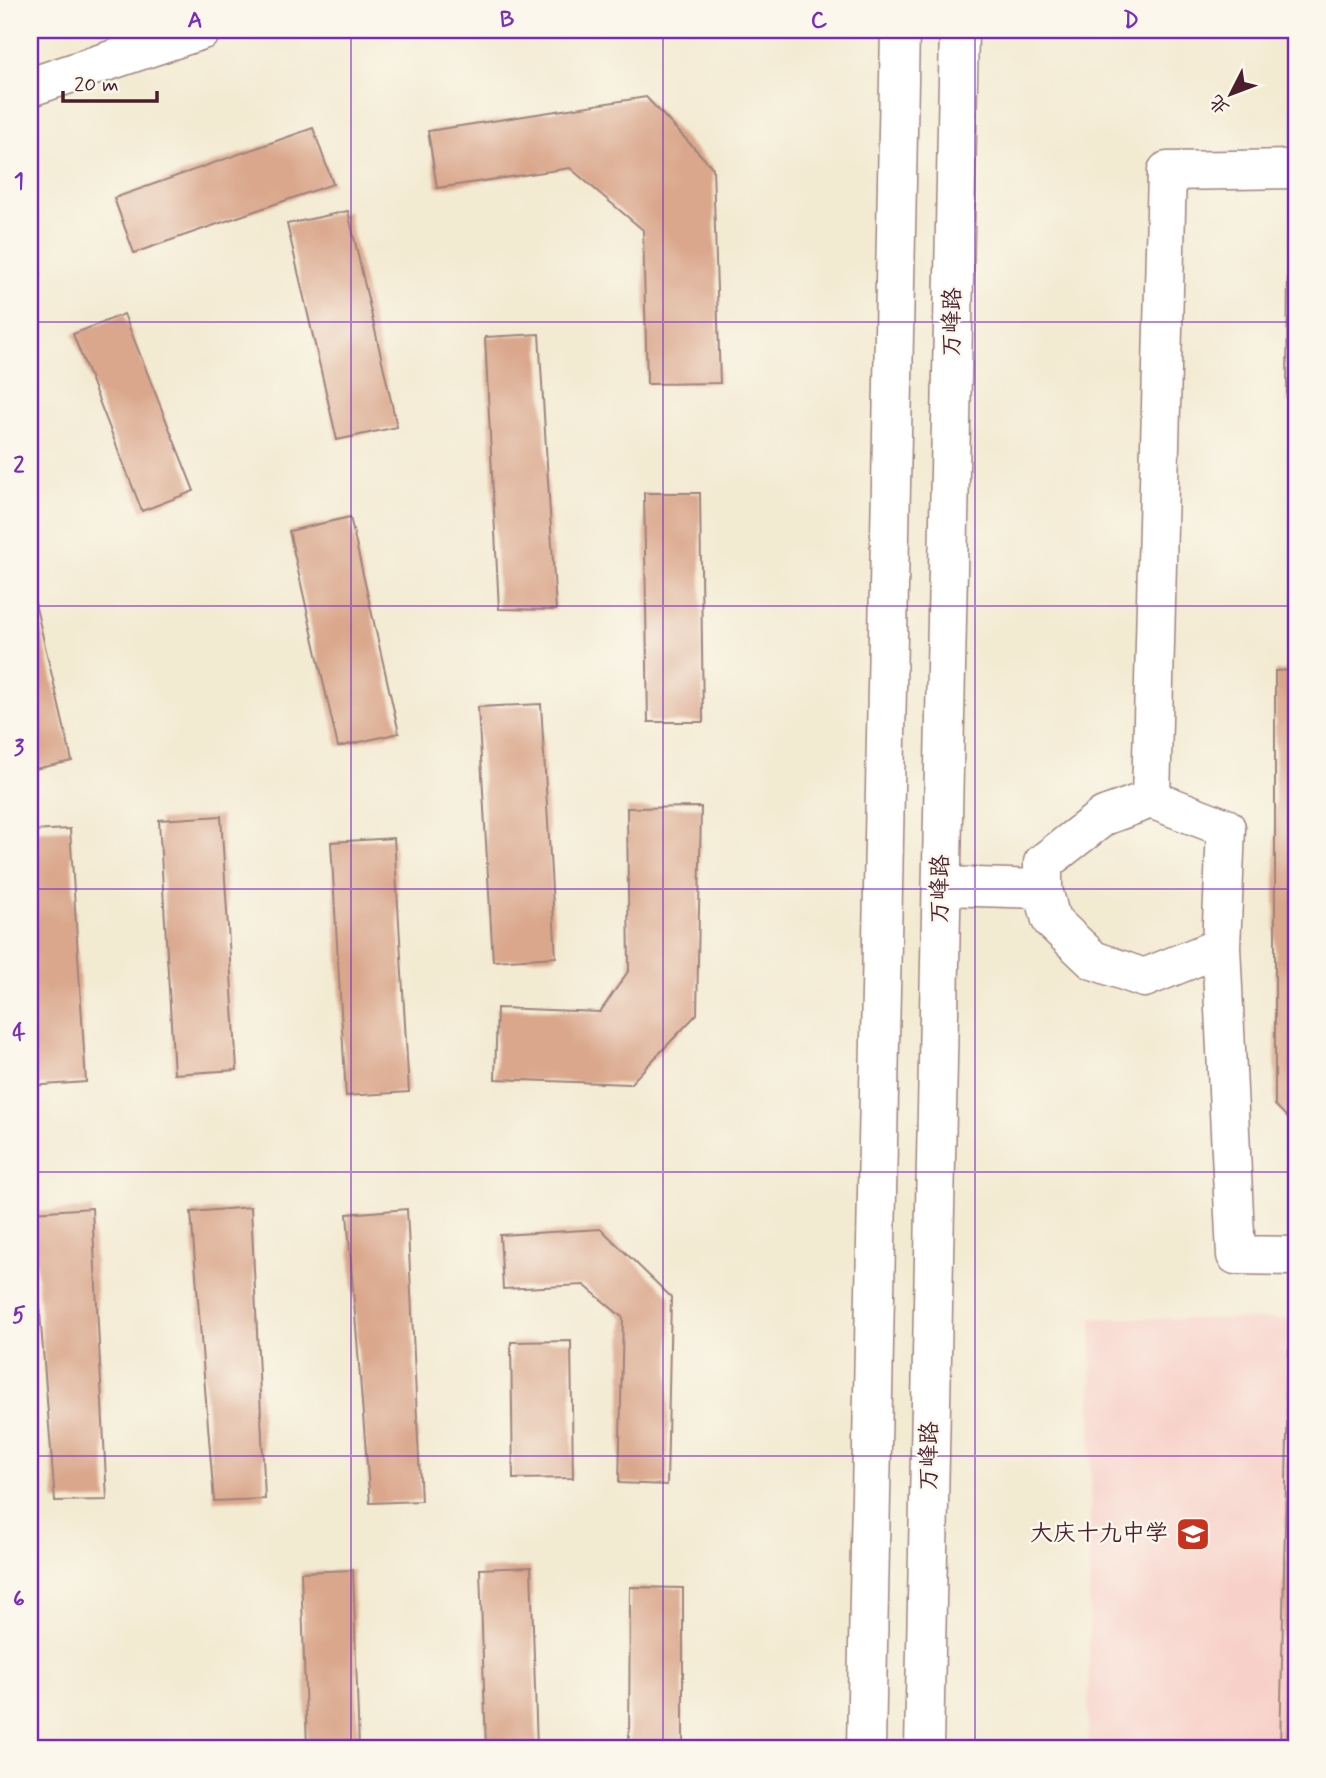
<svg xmlns="http://www.w3.org/2000/svg" width="1326" height="1778" font-family="Mynerve,'LXGW WenKai TC',sans-serif">
  <style>
    .built { fill: #f7d0c9 }
    .building { fill: #daa78c }
    .lines { fill: none; stroke-linecap: round; stroke-linejoin: round }
    .minor-casing { stroke: #9e847e; stroke-width: 41 }
    .major-casing { stroke: #9e847e; stroke-width: 41 }
    .minor { stroke: #fff; stroke-width: 38 }
    .major { stroke: #fff; stroke-width: 38 }
    .grid { fill: none; stroke: #7b2cbf; stroke-width: 2; stroke-opacity: 0.55 }
    .labels { text-anchor: middle; dominant-baseline: central; stroke-width: 5; stroke-linejoin: round; paint-order: stroke }
    .street-label { font-size: 23px; fill: #4a1f2b; stroke: #fbf7ec }
    .poi-label { font-size: 23px; fill: #4a1f2b; stroke: #fbf7ec; text-anchor: end }
    .neatline { fill: none; stroke: #7b2cbf; stroke-width: 2.5 }
    .grid-label { font-size: 23px; text-anchor: middle; font-weight: bold; fill: #7b2cbf }
  </style>
  <rect width="100%" height="100%" fill="#fbf7ec"/>
  <filter id="ink" filterUnits="userSpaceOnUse"><feTurbulence type="fractalNoise" baseFrequency=".0143" numOctaves="2"/><feDisplacementMap in="SourceGraphic" scale="14" xChannelSelector="R" yChannelSelector="G"/><feConvolveMatrix kernelMatrix="1 2 1 2 8 2 1 2 1" color-interpolation-filters="sRGB"/></filter>
  <filter id="wash" filterUnits="userSpaceOnUse"><feTurbulence type="fractalNoise" baseFrequency=".00686" numOctaves="4" result="noise"/><feDisplacementMap in="SourceGraphic" scale="28" xChannelSelector="R" yChannelSelector="G"/><feGaussianBlur stdDeviation="1.57" result="paint"/><feColorMatrix in="noise" values="0 0 0 0 0 0 0 0 0 0 0 0 0 0 0 0 0 1.4 0 .05"/><feComposite in="paint" operator="in"/></filter>
  <g filter="url(#wash)">
    <rect width="100%" height="100%" fill="#f3ead2"/>
    <path class="built" d="M1092 1318 1296 1320V1748H1088Z"/>
    <g id="blocks">
      <path class="building" d="M646 97 713 168 720 383 647 384 643 230 570 168 437 188 428 131Z
        M313 128 333 184 134 253 114 198Z
        M348 211 397 427 337 440 287 224Z
        M30 252 41 275 30 280Z
        M1288 265H1296V402L1287 403Z
        M124 314 194 491 142 511 73 334Z
        M539 334 556 610 499 609 485 337Z
        M644 493H700L703 722H648Z
        M350 517 399 733 338 747 289 531Z
        M30 582 72 761 30 770Z
        M1296 670V1126L1275 1105V671Z
        M541 704 556 957 493 961 478 707Z
        M701 807 697 1014 630 1084 495 1079 497 1008 600 1012 629 970 627 808Z
        M221 816 237 1070 174 1074 159 820Z
        M70 829 86 1082 30 1086V831Z
        M394 838 409 1092 346 1096 331 842Z
        M251 1207 265 1499 214 1501 191 1212Z
        M92 1208 107 1500 55 1501 32 1212Z
        M407 1209 421 1501 370 1503 347 1214Z
        M601 1229 671 1297 667 1485 619 1483 623 1318 584 1285 503 1289 500 1235Z
        M571 1341 573 1478 513 1479 511 1342Z
        M1289 1350 1296 1351V1748H1280Z
        M531 1567 537 1748H486L480 1569Z
        M353 1570 359 1748H307L301 1572Z
        M630 1587 683 1588V1748H629Z"/>
    </g>
  </g>
  <g filter="url(#ink)">
    <use href="#blocks" fill-opacity="0" stroke="#9e847e" stroke-width="2"/>
    <g class="lines">
      <g class="minor-casing">
        <path id="minor" d="M1296 169 1167 171 1151 799 1104 816 1043 863V889L1051 920 1093 960 1144 978 1221 947 1236 1255 1296 1256
          M1151 799 1226 828 1221 947
          M942 886 1043 889"/>
      </g>
      <g class="major-casing">
        <path id="major" d="M30 87 202 30
          M866 1748 900 30
          M924 1748 959 30"/>
      </g>
      <use href="#minor" class="minor"/>
      <use href="#major" class="major"/>
    </g>
  </g>
  <path class="grid" d="M351 30V1748M663 30V1748M975 30V1748M30 322H1296M30 606H1296M30 889H1296M30 1172H1296M30 1456H1296"/>
  <defs>
    <g id="school-square" transform="scale(1.75)"><rect x="-9" y="-9" width="18" height="18" rx="4" fill="#c8321e" stroke="#fbf7ec"/><path d="M0-5L7-2L0 1L-7-2ZM-4 1L0 2.5L4 1V4Q0 6-4 4Z" fill="#fff"/></g>
  </defs>
  <g fill-rule="evenodd">
    <use href="#school-square" x="1193" y="1534"/>
  </g>
  <g class="labels">
    <g class="street-label">
      <text transform="translate(953 322) rotate(-89)">万峰路</text>
      <text transform="translate(941 889) rotate(-89)">万峰路</text>
      <text transform="translate(930 1456) rotate(-89)">万峰路</text>
    </g>
    <g class="poi-label">
      <text x="1168" y="1534">大庆十九中学</text>
    </g>
  </g>
  <rect width="1326" height="1778" fill="none" stroke="#fbf7ec" stroke-width="77"/>
  <g transform="translate(1231 94) rotate(228)" stroke="#fbf7ec" stroke-width="5" paint-order="stroke">
  <path d="M0-5L12 26L0 18L-12 26Z" fill="#4a1f2b"/>
  <text y="-10" font-size="19" font-weight="bold" text-anchor="middle" fill="#4a1f2b">北</text>
  </g>
  <path d="M63 91v10h94v-10" fill="none" stroke="#4a1f2b" stroke-width="3.5"/>
  <text x="74" y="91" font-size="21" fill="#4a1f2b" stroke="#fbf7ec" stroke-width="5" paint-order="stroke">20 m</text>
  <rect x="38" y="38" width="1250" height="1702" class="neatline"/>
  <g class="grid-label">
    <text x="195" y="27">A</text>
    <text x="507" y="27">B</text>
    <text x="819" y="27">C</text>
    <text x="1131" y="27">D</text>
    <text x="19" y="188">1</text>
    <text x="19" y="472">2</text>
    <text x="19" y="755">3</text>
    <text x="19" y="1039">4</text>
    <text x="19" y="1322">5</text>
    <text x="19" y="1606">6</text>
  </g>
</svg>
